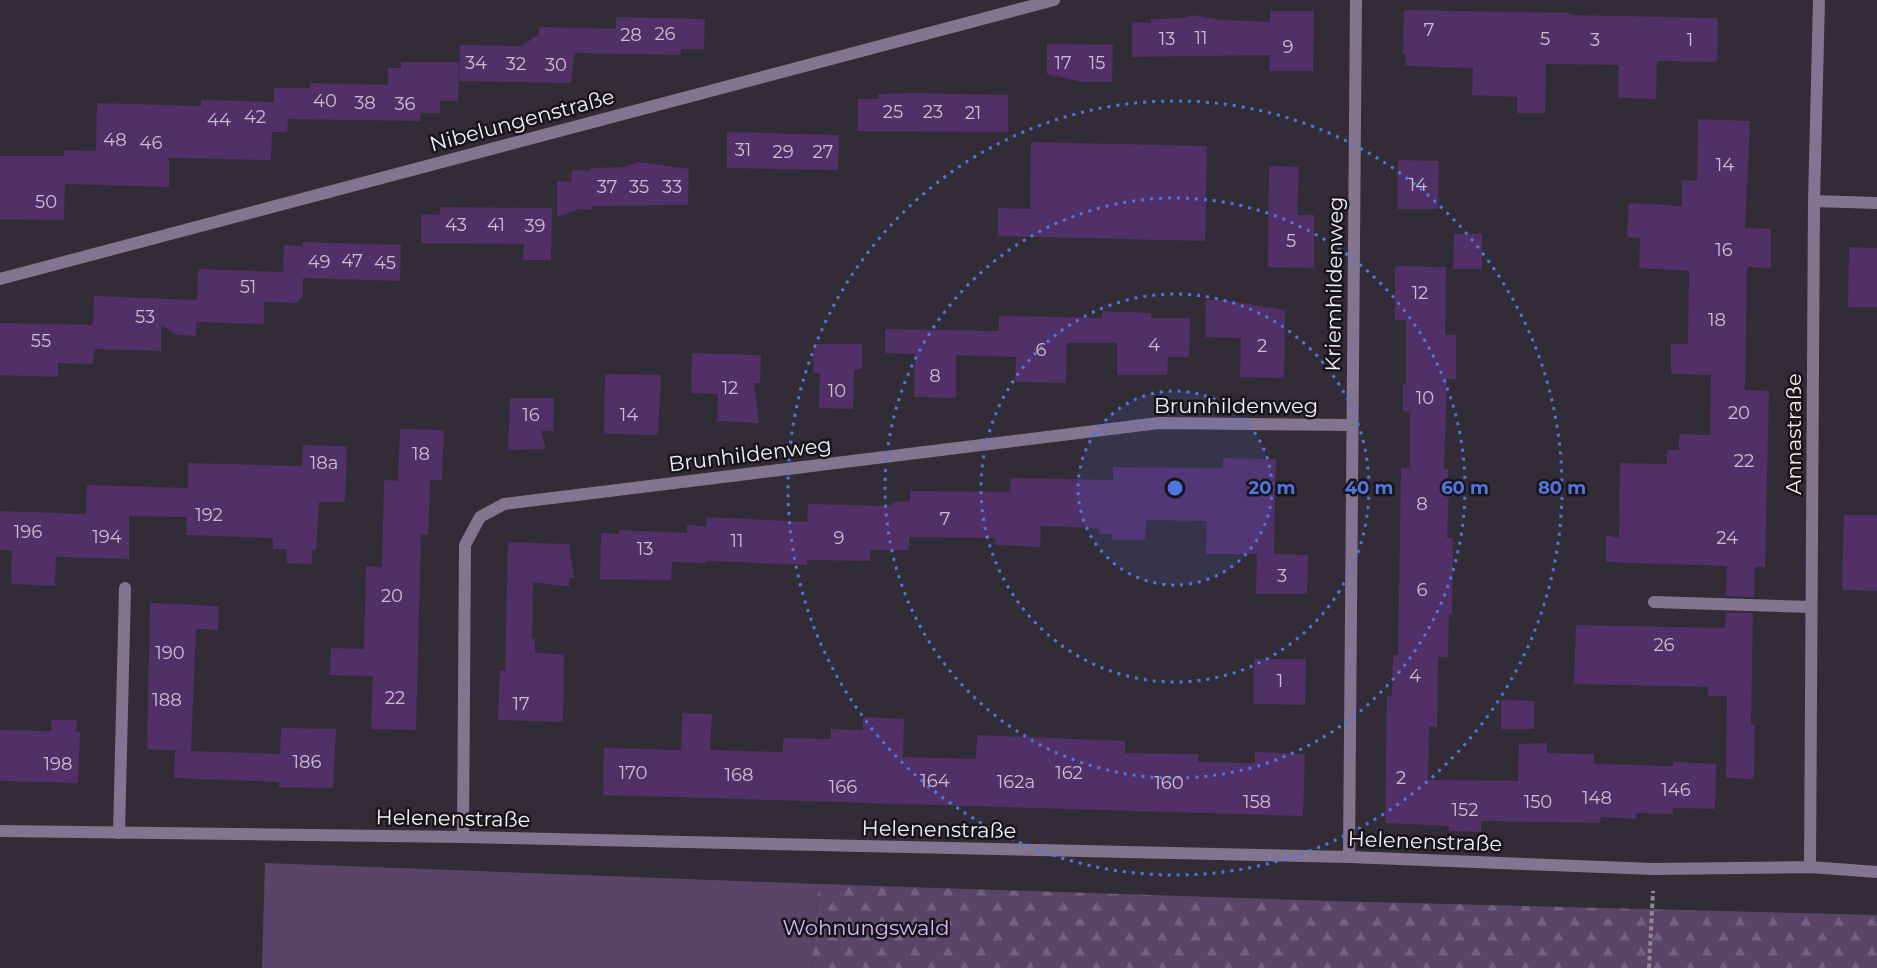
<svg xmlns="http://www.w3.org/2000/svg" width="1877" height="968" font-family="Montserrat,sans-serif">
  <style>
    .green { fill: #5a4569 }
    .forest { fill: url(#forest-firs) }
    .building { fill: #512f67 }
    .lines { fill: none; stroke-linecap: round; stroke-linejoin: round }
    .path { stroke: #8d8891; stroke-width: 4; stroke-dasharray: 4.5 3; stroke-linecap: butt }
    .service { stroke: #83748f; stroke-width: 12 }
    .minor { stroke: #83748f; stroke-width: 12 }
    .ring { fill: none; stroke: #5276e0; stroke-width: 3; stroke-dasharray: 3 6 }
    .labels { text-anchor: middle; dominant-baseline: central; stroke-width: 5; stroke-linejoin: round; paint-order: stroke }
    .number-label { font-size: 18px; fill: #cabfd2 }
    .street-label { font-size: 21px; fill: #f3eff6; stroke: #18151a }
    .park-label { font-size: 21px; fill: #ddb5fb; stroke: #18151a }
    .centre { fill: #5276e0; stroke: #18151a; stroke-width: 3 }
    .ring-label { font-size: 18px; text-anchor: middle; font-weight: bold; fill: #5276e0; stroke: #18151a; stroke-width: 5; stroke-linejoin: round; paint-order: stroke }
  </style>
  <defs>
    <pattern id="forest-firs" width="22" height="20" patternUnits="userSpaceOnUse" patternTransform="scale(1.5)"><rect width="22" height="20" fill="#5a4569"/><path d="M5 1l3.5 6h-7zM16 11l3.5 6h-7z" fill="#72607f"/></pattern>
  </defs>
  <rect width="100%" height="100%" fill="#322c37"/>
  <path class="green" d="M265 863 819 884 811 968H262Z"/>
  <path class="forest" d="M819 884 1329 901 1877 915V968H811Z"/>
  <path class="building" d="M1404 10 1569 13V15L1718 18 1717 62 1657 61 1656 99 1618 98 1619 65 1546 64 1545 113H1517V97L1472 95 1473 68 1405 66 1406 55 1403 54Z
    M1270 11H1314L1313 71H1269L1270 55 1132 57V22L1151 23V19L1185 18 1192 15 1221 20 1270 22Z
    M616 17 705 19 704 49H681V55L574 53 571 83 459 81 460 45 522 46 539 34V27L616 29Z
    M1047 44 1113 45 1112 82H1082L1047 74Z
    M401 62H459L458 101H440V113H421L420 121 288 119 287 132H272L271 160 169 158V187L65 184 64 220 0 219V156H64L65 150 96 151 97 103 201 106V100L274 102V88H310V83L388 85V68H401Z
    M911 93 1008 95V132L858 131V99H878V94Z
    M1698 119 1750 121 1745 228 1771 229V268L1747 267 1745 390 1769 391 1765 567H1755L1754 597 1726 596 1727 566 1606 562V535L1619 538 1620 463 1667 464V450H1679V434L1710 435 1711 375 1671 374V344H1688L1689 271 1639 268 1640 238 1627 237 1629 203 1682 206V180L1697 181Z
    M727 132 839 135 838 170 727 168Z
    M1031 142 1207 146 1205 241 998 236V208L1030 209Z
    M1398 160 1439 161 1438 209H1397Z
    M639 162 689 169 688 205 592 206V210L579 209 557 217V181L571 182 572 170 590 171 591 168 623 167Z
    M1269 166 1299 167 1297 215H1314V268L1268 267Z
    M440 207 552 208 551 260H523L524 244 421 243V214L440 215Z
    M1454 234H1482V269H1453Z
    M303 242 401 245 400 281 303 278V295L297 303 264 302V324L196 322 198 269 283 272 284 245 303 246Z
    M1849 247 1877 248V307H1848Z
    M1395 266 1446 267 1445 335H1456V379H1447L1444 469H1449L1446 488 1449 489 1447 538H1453L1452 614H1449L1448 657H1438L1437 727H1429L1428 780 1518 781 1519 744 1547 743V753L1594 754V764L1673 766V762L1716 764 1715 809 1673 808V814L1636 813V819L1601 817 1600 823 1481 821V832L1449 831V826L1385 823 1387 696H1392L1393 655H1398L1401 468H1410V412L1403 411V384L1406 385V320H1395Z
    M94 296 197 300 196 336 178 335 161 325V351L94 349 93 364 58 363V377L0 375V323L93 325Z
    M1206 300H1223L1285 310 1284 378 1240 377 1241 338 1205 337Z
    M1102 311 1151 313V318H1190L1189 357H1168L1167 375H1117V343H1067L1066 383 1015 382 1016 357 956 355V398L914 397 915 354 885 353V329L999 331V316L1102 318Z
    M814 344H862V369L854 370 853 409 819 408 820 373H813Z
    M692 353 761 355 760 383H754L759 423 717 421 718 394 691 393Z
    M605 374 661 375 658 435 604 434Z
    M510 398H554L553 431H541L546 449 508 450Z
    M400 429 444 430 442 480H430L428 535 421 534 416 730 371 729 373 676 330 675 331 648 364 649 366 566 382 567 384 480 398 481Z
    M303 445 347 446 345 502H319L316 550H312V564L286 563 287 549H273V538L186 535 187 517 129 516V559L56 557 55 586 11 584 12 551 0 550V511L86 514 87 485 188 488V463L302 466Z
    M1223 458 1276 459 1274 554 1308 555 1307 594H1256L1257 554H1206L1207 521 1146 520 1145 540H1112V534H1099V528L1041 526 1040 547 995 545V538L909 537V550H870V561L807 560V565L706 561V563L672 562 671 580 600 579 601 533 619 534V530L687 533V525L706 526 707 517 807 522 808 504 892 506V502L910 501V491L1010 492 1011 478 1113 480V467L1222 468Z
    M1844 515H1877V591L1842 590Z
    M508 542 569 544 574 578H569V587L533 582 532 638 535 639V653L564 654 563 722 498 720 500 670 505 671Z
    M150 603 219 606 218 630 196 629 191 751 280 754 281 728 336 729 333 788 279 787V782L174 778 175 751H188L147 749Z
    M1726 613H1753L1751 725H1755L1754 779 1726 778 1727 696H1708V687L1574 684 1576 625 1725 628Z
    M1254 659H1306L1305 705 1253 704Z
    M1501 700 1534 701V729H1501Z
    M682 713 712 714 710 750 783 752V738L831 739V729L863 730V717L904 719 903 757 976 759 977 735 1125 741V753L1199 754 1198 762 1255 763V752L1305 754 1303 816 603 795 604 748 681 750Z
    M52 720H77L76 732H80L78 783 0 781V730L51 731Z"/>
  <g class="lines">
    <path class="path" d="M1649 968 1653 891"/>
    <path class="service" d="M1654 602 1811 607
      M119 833 125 588"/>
    <path class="minor" d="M1814 201 1877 203
      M0 279 1054 0
      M0 831 463 837 1349 857 1654 869 1810 867 1877 872
      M463 837 465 545 480 517 504 504 1159 423 1352 425
      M1349 857 1356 0
      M1810 867 1814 201 1819 0"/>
  </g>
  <circle cx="1175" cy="488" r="97" fill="#5276e0" fill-opacity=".12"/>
  <g class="ring">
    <circle cx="1175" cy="488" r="97"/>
    <circle cx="1175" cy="488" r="194"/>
    <circle cx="1175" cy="488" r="290"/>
    <circle cx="1175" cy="488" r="387"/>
  </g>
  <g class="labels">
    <g class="number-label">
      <text x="1429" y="30">7</text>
      <text x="665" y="34">26</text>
      <text x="631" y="35">28</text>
      <text x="1201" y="38">11</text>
      <text x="1167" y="39">13</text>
      <text x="1545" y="39">5</text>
      <text x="1595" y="40">3</text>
      <text x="1690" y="40">1</text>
      <text x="1288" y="47">9</text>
      <text x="476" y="63">34</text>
      <text x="1063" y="63">17</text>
      <text x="1097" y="63">15</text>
      <text x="516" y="64">32</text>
      <text x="556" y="65">30</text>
      <text x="325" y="101">40</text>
      <text x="365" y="103">38</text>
      <text x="405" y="104">36</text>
      <text x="893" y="112">25</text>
      <text x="933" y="112">23</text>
      <text x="973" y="113">21</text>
      <text x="255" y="117">42</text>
      <text x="219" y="120">44</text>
      <text x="115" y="140">48</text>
      <text x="151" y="143">46</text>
      <text x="743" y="150">31</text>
      <text x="783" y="152">29</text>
      <text x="823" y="152">27</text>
      <text x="1725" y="165">14</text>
      <text x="1418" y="185">14</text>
      <text x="607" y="187">37</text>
      <text x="639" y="187">35</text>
      <text x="672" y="187">33</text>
      <text x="46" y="202">50</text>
      <text x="456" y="225">43</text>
      <text x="496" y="225">41</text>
      <text x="535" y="226">39</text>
      <text x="1291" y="241">5</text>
      <text x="1724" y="250">16</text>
      <text x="352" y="261">47</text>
      <text x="319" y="262">49</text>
      <text x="385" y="263">45</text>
      <text x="248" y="287">51</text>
      <text x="1420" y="293">12</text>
      <text x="145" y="317">53</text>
      <text x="1717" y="320">18</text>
      <text x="41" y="341">55</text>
      <text x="1154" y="345">4</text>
      <text x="1262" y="346">2</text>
      <text x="1041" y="350">6</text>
      <text x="935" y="376">8</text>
      <text x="730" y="388">12</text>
      <text x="837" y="391">10</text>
      <text x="1425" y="398">10</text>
      <text x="1739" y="413">20</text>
      <text x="531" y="415">16</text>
      <text x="629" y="415">14</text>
      <text x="421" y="454">18</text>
      <text x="1744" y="461">22</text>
      <text x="324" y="463">18a</text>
      <text x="1422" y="504">8</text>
      <text x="209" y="515">192</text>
      <text x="945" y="519">7</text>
      <text x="28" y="532">196</text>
      <text x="107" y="537">194</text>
      <text x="839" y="538">9</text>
      <text x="1727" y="538">24</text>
      <text x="737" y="541">11</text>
      <text x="645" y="549">13</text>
      <text x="1282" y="576">3</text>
      <text x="1422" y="590">6</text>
      <text x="392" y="596">20</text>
      <text x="1664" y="645">26</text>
      <text x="170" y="653">190</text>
      <text x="1415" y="676">4</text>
      <text x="1280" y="681">1</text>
      <text x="395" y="698">22</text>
      <text x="167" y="700">188</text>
      <text x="521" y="704">17</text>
      <text x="307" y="762">186</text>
      <text x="58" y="764">198</text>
      <text x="633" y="773">170</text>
      <text x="1069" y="773">162</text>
      <text x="739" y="775">168</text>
      <text x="1401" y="778">2</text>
      <text x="935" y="781">164</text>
      <text x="1016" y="782">162a</text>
      <text x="1169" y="783">160</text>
      <text x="843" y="787">166</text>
      <text x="1676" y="790">146</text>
      <text x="1597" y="798">148</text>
      <text x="1257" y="802">158</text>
      <text x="1538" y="802">150</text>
      <text x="1465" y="810">152</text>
    </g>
    <g class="street-label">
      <text transform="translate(522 120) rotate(-15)">Nibelungenstraße</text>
      <text transform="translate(1334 284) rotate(-89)">Kriemhildenweg</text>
      <text x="1236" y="405">Brunhildenweg</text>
      <text transform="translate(1793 434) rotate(-90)">Annastraße</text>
      <text transform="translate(750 454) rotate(-7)">Brunhildenweg</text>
      <text transform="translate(453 818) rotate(1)">Helenenstraße</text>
      <text transform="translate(939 829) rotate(1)">Helenenstraße</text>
      <text transform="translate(1425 841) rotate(2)">Helenenstraße</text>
    </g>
    <g class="park-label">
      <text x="866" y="927">Wohnungswald</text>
    </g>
  </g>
  <circle cx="1175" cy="488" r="9" class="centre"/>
  <g class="ring-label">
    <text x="1272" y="494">20 m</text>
    <text x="1369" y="494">40 m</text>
    <text x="1465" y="494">60 m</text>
    <text x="1562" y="494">80 m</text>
  </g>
</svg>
